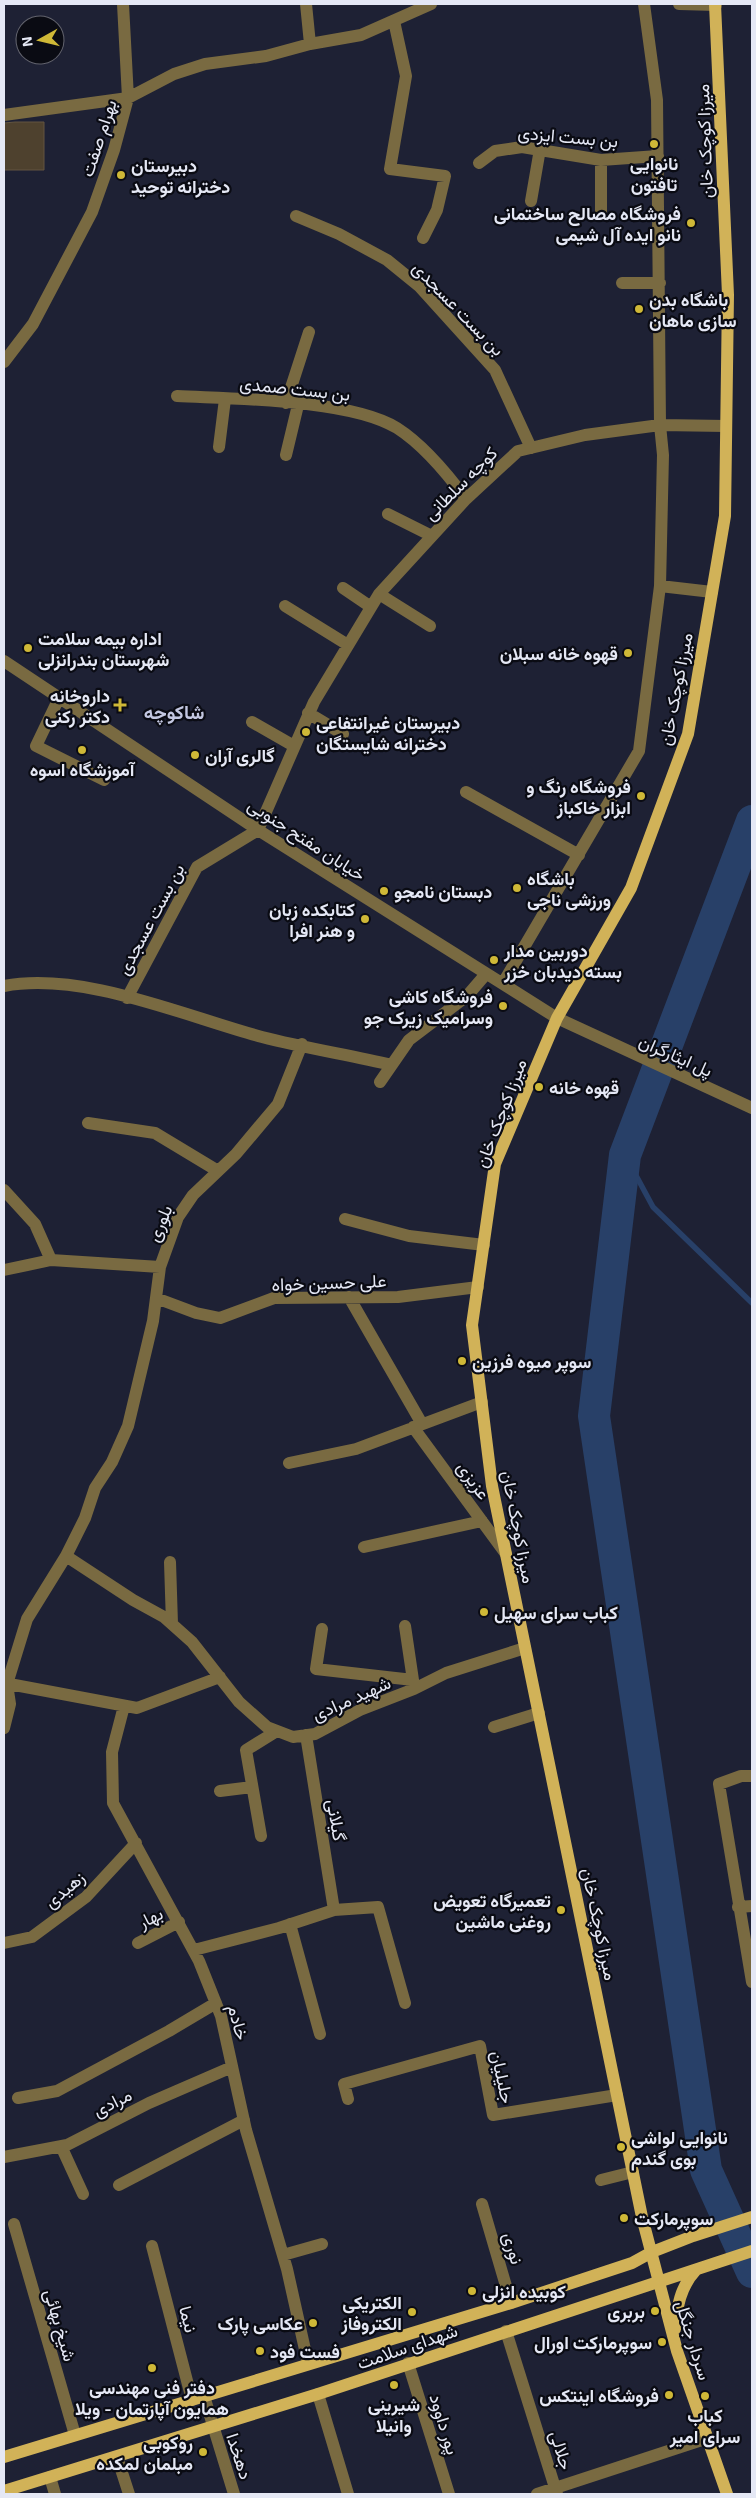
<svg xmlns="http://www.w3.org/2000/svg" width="756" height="2498" font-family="'Exo 2',Vazirmatn,sans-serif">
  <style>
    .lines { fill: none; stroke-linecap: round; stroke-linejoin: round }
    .stream { stroke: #284068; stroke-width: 5.5 }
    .river { stroke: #284068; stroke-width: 32 }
    .building { fill: #4e412e; stroke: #625541 }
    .minor { stroke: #796a41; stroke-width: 12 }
    .major { stroke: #d1b258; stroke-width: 12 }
    .poi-dot { fill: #cfb837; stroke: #0a0b13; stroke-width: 2 }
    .labels { text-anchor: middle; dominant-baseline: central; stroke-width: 4.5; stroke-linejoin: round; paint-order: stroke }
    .street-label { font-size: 18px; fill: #e5e8f5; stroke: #0a0b13 }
    .poi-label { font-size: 18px; font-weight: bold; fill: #e5e8f5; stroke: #0a0b13; text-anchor: start }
    .neighbourhood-label { font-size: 19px; font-weight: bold; fill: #c3c7e1; stroke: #0a0b13 }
  </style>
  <rect width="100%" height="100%" fill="#1e2134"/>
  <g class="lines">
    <path class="stream" d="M625 1155 653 1207 752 1303"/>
    <path class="river" d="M752 821 625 1155 594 1416 706 2170 752 2272"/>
  </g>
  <path class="building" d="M15 122H44V170H4V123Z"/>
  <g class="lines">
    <path class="minor" d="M306 4 310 44
      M679 4 716 5
      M394 21 406 76 390 169 445 176 437 210 423 238
      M4 115 128 98 123 4
      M601 160V214
      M479 163 495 151 522 147 601 160 658 156
      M531 201 540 149
      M296 216 339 234 387 260 419 286 495 370 531 448
      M622 283H660
      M4 362 33 324 92 212 114 150 128 98 174 74 205 64 266 56 310 44 361 35 431 4
      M177 396C234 399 350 399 397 428 422 444 449 476 466 499
      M286 403 309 332
      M219 447 225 399
      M286 455 298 405
      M388 514 432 536
      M660 586 712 592
      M343 588 371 607
      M379 594 430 626
      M285 606 348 645
      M4 661 258 830 557 1018 752 1108
      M59 698 36 746 104 780
      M308 713 343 734
      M252 722 294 746
      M466 792 579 855
      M503 983 639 751 660 586 663 455 660 425 657 100 644 4
      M4 986C83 971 184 1016 262 1037 305 1048 349 1055 392 1065
      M127 998 197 867 258 830 314 702 379 594 466 499 518 451 585 435 660 425 726 426
      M380 1082 409 1040 467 996 486 974
      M88 1123 155 1133 218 1171
      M4 1190 35 1224 51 1260
      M345 1219 409 1236 484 1245
      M4 1270 51 1260 160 1267
      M349 1297 422 1424
      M156 1298 196 1313 220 1318 274 1298 398 1297 478 1287
      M413 1427 506 1554
      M289 1463 356 1449 482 1402
      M364 1547 482 1521
      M66 1556 85 1518 95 1488 112 1462 128 1426 153 1321 160 1267 178 1217 193 1195 236 1154 278 1104 302 1044
      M170 1562 172 1624
      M405 1626 414 1687
      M322 1629 316 1669 413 1680
      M4 1683 137 1708 220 1677
      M124 1706 112 1752 113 1803 199 1961 221 2016 246 2130 287 2269 308 2363
      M494 1727 539 1713
      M4 1728 10 1704 7 1684 27 1619 66 1556 133 1600 164 1617 192 1642 239 1702 267 1727 293 1737 315 1734 360 1710 414 1689 446 1673 525 1648
      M306 1735 334 1910
      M752 1776H741L719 1784 752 1982
      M220 1791 252 1787
      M261 1836 246 1750 277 1731
      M738 1907 752 1906
      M290 1924 320 2034
      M4 1943 32 1937 86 1897 136 1843
      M138 1943 179 1922
      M194 1950 279 1928 334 1910 378 1907 405 2003
      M18 2098 57 2091 169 2031 216 2003
      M348 2099 344 2084 480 2046 493 2115 617 2095
      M61 2146 83 2194
      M4 2157 67 2145 149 2103 232 2067
      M601 2180 633 2172
      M119 2185 244 2120
      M482 2204 511 2303
      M14 2224 75 2435
      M152 2246 192 2400
      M283 2255 322 2244
      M506 2331 557 2494
      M408 2363 449 2494
      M318 2394 348 2494
      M204 2396 234 2494
      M117 2457 129 2494
      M50 2477 55 2494
      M537 2494 708 2438"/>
    <path class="major" d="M715 4 728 295 725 516 688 734 631 888 557 1018 495 1164 472 1325 492 1486 642 2217 677 2351 727 2494
      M675 2329C677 2307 680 2287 696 2270
      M4 2457 511 2303 632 2263 652 2252 693 2236 752 2217
      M4 2491 318 2394 752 2251"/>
  </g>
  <g class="poi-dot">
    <circle cx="654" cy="144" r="5"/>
    <circle cx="121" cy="175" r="5"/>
    <circle cx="691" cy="223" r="5"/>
    <circle cx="639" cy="309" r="5"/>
    <circle cx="28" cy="648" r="5"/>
    <circle cx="628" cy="653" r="5"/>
    <path d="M117.5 697.5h5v5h5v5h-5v5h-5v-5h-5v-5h5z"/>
    <circle cx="306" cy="732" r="5"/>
    <circle cx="82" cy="750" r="5"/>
    <circle cx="195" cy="755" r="5"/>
    <circle cx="641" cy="796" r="5"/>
    <circle cx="517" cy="888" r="5"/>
    <circle cx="384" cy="891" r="5"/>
    <circle cx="365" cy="919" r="5"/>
    <circle cx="494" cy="960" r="5"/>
    <circle cx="503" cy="1006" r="5"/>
    <circle cx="539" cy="1087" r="5"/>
    <circle cx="462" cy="1361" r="5"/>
    <circle cx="484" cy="1612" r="5"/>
    <circle cx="561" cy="1910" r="5"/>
    <circle cx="621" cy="2147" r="5"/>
    <circle cx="624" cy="2218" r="5"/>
    <circle cx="472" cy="2291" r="5"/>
    <circle cx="655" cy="2311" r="5"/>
    <circle cx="412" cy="2312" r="5"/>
    <circle cx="313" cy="2323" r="5"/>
    <circle cx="662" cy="2342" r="5"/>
    <circle cx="260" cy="2351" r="5"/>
    <circle cx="152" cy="2368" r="5"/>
    <circle cx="394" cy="2385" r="5"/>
    <circle cx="669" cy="2395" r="5"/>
    <circle cx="705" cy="2396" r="5"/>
    <circle cx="203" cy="2452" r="5"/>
  </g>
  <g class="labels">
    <g class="street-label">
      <text transform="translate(568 136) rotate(5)">بن بست ایزدی</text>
      <text transform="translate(98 138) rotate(-72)">بهرام صفت</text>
      <text transform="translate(704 141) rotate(-92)">میرزا کوچک خان</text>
      <text transform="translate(459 308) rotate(46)">بن بست عسجدی</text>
      <text transform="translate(295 388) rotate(6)">بن بست صمدی</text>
      <text transform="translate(460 483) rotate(-45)">کوچه سلطانی</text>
      <text transform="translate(675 689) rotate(-79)">میرزا کوچک خان</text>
      <text transform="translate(307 839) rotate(33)">خیابان مفتح جنوبی</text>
      <text transform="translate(150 919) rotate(-62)">بن بست عسجدی</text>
      <text transform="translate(676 1055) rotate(24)">پل ایثارگران</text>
      <text transform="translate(500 1113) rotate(-69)">میرزا کوچک خان</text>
      <text transform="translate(159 1223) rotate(-67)">بلوری</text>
      <text transform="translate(329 1282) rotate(-2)">علی حسین خواه</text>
      <text transform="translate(474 1480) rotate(54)">عزیزی</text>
      <text transform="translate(519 1527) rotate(79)">میرزا کوچک خان</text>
      <text transform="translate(351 1698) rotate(-24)">شهید مرادی</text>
      <text transform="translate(337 1820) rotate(81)">گیلانی</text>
      <text transform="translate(64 1889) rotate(-40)">زهیدی</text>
      <text transform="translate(150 1917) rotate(-27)">بهار</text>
      <text transform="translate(600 1924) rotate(78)">میرزا کوچک خان</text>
      <text transform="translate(239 2022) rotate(75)">خادم</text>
      <text transform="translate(503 2077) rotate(78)">جلیلیان</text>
      <text transform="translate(112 2102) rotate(-27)">مرادی</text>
      <text transform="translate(514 2248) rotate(74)">نوری</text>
      <text transform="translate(189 2319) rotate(75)">نیما</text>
      <text transform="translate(61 2325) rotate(74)">شیخ بهائی</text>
      <text transform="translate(694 2340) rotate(73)">سردار جنگل</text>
      <text transform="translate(407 2346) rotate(-19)">شهدای سلامت</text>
      <text transform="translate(445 2424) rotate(73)">پور داوود</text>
      <text transform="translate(562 2450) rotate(73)">جلالی</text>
      <text transform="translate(240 2456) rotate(72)">دهخدا</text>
    </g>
    <g class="poi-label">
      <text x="654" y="163" text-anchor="middle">نانوایی<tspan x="654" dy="21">تافتون</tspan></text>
      <text x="131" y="165">دبیرستان<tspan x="131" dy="21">دخترانه توحید</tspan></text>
      <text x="681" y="213" text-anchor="end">فروشگاه مصالح ساختمانی<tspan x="681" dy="21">نانو ایده آل شیمی</tspan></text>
      <text x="649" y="299">باشگاه بدن<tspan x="649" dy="21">سازی ماهان</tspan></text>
      <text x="38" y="638">اداره بیمه سلامت<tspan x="38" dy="21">شهرستان بندرانزلی</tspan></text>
      <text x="618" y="653" text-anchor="end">قهوه خانه سبلان</text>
      <text x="110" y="695" text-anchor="end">داروخانه<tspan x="110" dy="21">دکتر رکنی</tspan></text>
      <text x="316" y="722">دبیرستان غیرانتفاعی<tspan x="316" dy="21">دخترانه شایستگان</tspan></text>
      <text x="205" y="755">گالری آران</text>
      <text x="82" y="769" text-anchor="middle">آموزشگاه اسوه</text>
      <text x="631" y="786" text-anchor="end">فروشگاه رنگ و<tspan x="631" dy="21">ابزار خاکباز</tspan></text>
      <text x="527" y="878">باشگاه<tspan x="527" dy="21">ورزشی ناجی</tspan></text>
      <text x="394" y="891">دبستان نامجو</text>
      <text x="355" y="909" text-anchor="end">کتابکده زبان<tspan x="355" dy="21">و هنر افرا</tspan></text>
      <text x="504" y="950">دوربین مدار<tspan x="504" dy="21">بسته دیدبان خزر</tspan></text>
      <text x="493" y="996" text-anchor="end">فروشگاه کاشی<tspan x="493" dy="21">وسرامیک زیرک جو</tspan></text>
      <text x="549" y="1087">قهوه خانه</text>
      <text x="472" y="1361">سوپر میوه فرزین</text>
      <text x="494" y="1612">کباب سرای سهیل</text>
      <text x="551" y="1900" text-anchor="end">تعمیرگاه تعویض<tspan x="551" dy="21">روغنی ماشین</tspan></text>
      <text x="631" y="2137">نانوایی لواشی<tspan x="631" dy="21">بوی گندم</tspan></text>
      <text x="634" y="2218">سوپرمارکت</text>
      <text x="482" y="2291">کوبیده انزلی</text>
      <text x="402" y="2302" text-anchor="end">الکتریکی<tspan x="402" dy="21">الکتروفاز</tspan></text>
      <text x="645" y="2311" text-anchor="end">بربری</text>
      <text x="303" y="2323" text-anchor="end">عکاسی پارک</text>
      <text x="652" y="2342" text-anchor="end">سوپرمارکت اورال</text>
      <text x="270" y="2351">فست فود</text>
      <text x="152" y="2387" text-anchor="middle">دفتر فنی مهندسی<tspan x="152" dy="21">همایون آپارتمان - ویلا</tspan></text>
      <text x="659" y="2395" text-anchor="end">فروشگاه اینتکس</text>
      <text x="394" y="2404" text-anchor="middle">شیرینی<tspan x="394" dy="21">وانیلا</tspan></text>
      <text x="705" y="2415" text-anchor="middle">کباب<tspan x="705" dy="21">سرای امیر</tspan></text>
      <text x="193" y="2442" text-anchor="end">روکوبی<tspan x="193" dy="21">مبلمان لمکده</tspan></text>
    </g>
    <g class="neighbourhood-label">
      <text x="174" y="711">شاکوچه</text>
    </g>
  </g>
  <rect width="756" height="2498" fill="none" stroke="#e5e8f5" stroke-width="10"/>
  <g transform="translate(40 40) rotate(262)"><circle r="24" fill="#0a0b13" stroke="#62636d"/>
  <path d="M0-4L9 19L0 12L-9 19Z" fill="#cfb837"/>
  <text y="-8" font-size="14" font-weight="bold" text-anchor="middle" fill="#e5e8f5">N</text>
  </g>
</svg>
